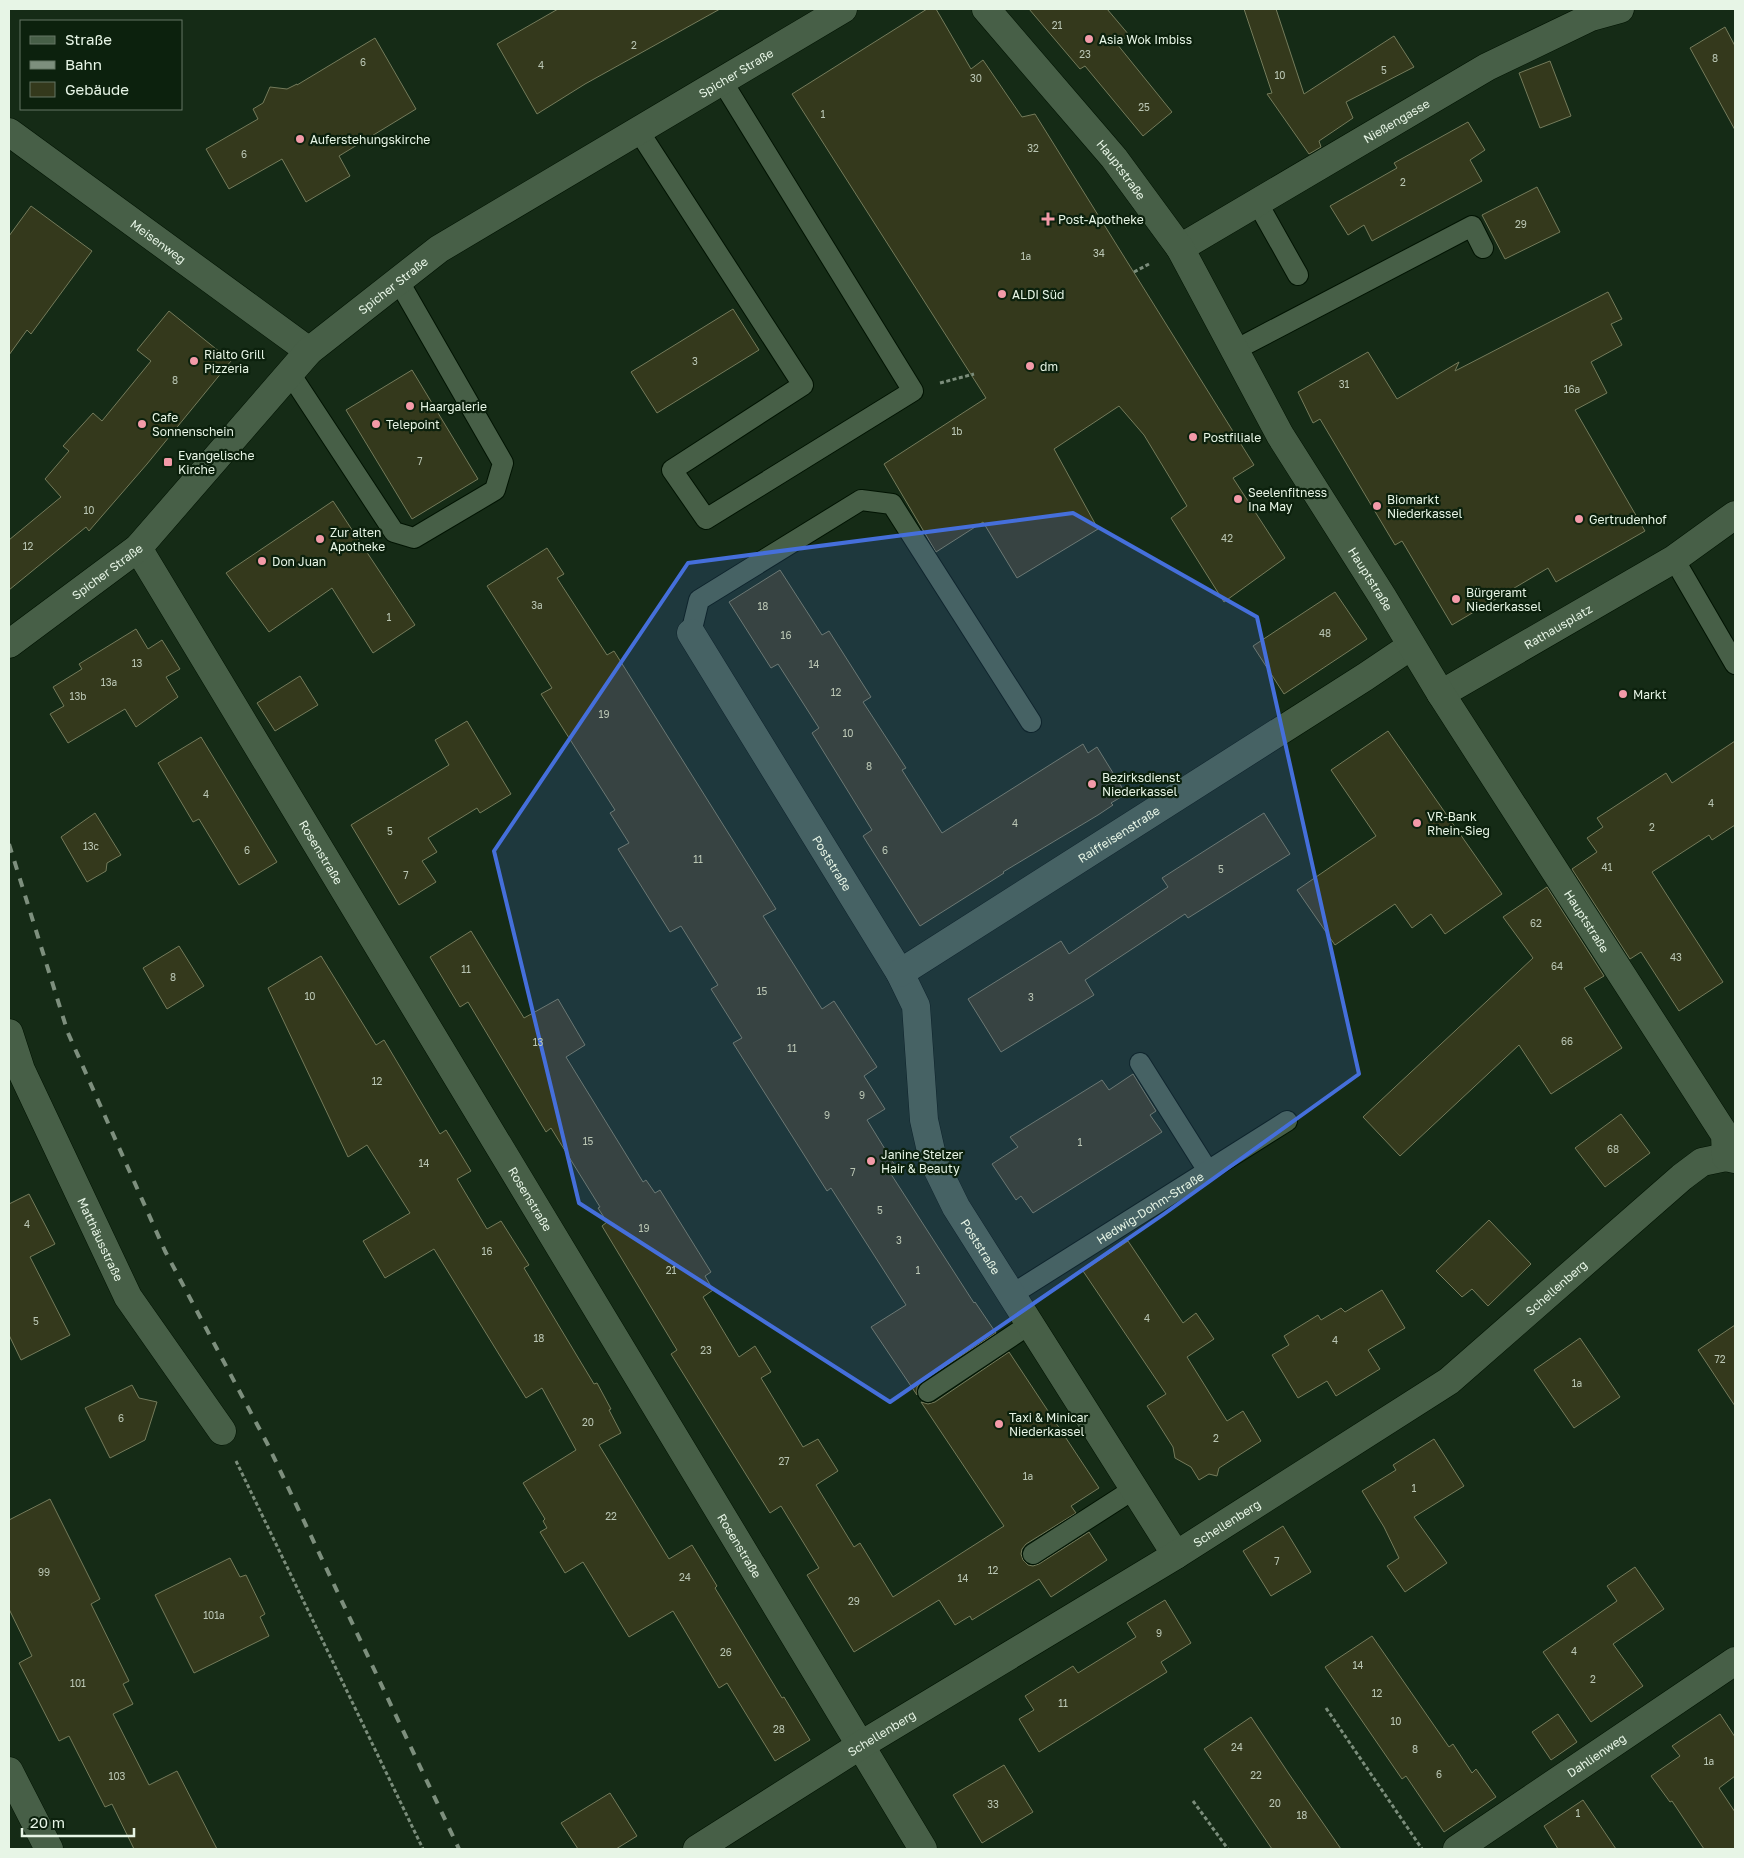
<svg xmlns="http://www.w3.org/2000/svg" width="1744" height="1858" font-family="'Golos Text',sans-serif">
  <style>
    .building { fill: #34391c; stroke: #747b5b }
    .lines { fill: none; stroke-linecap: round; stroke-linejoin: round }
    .lane-casing { stroke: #011302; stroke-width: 22 }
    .street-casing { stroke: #011302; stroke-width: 29 }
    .secondary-casing { stroke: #011302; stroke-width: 29 }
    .path { stroke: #7b8d7b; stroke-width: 3; stroke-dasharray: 4 2.5; stroke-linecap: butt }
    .lane { stroke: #475f47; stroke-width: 20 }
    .street { stroke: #475f47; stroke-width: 28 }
    .secondary { stroke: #475f47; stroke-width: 28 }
    .rail { stroke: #7d8f7d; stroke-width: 4; stroke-dasharray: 9 9; stroke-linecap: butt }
    .marked { fill: #456fdb; fill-opacity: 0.2; stroke: #456fdb; stroke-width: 4; stroke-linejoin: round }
    .poi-dot { fill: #f39aa8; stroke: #0c210d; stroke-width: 2 }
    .labels { text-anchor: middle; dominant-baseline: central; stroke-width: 4.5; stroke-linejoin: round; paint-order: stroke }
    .number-label { font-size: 10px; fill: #bac6b4 }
    .poi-label { font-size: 12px; fill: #e7f5e6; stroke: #0c210d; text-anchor: start }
    .street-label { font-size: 12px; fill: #e7f5e6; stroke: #0c210d }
  </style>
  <rect width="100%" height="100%" fill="#152b16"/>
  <path class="building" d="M558 9H720L585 84 537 114 497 44Z
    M927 9H936L971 69 983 60 1022 117 1035 114 1254 465 1233 478 1285 558 1224 602 1171 518 1187 506 1144 435 1119 406 1054 449 1098 529 1017 578 983 522 936 552 884 464 986 398 792 94Z
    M1029 9H1107L1129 35 1117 44 1172 112 1143 136 1085 66 1080 69Z
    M1244 9H1276L1304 94 1394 36 1414 67 1346 102 1353 118 1319 141 1321 147 1309 154 1267 94 1272 93Z
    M1725 27 1735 46V130L1690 48Z
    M375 38 416 109 339 156 350 176 306 202 282 159 229 189 206 149 258 119 253 109 263 103 270 87 287 89 297 84V85Z
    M1550 61 1571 116 1540 128 1519 73Z
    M1468 122 1485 150 1470 160 1482 181 1372 241 1364 225 1348 235 1330 206 1397 168 1394 163Z
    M1537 187 1560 232 1505 259 1482 215Z
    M31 206 92 251 31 334 27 330 9 355V236Z
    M1608 292 1622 319 1611 324 1622 345 1591 362 1607 393 1575 410 1645 531 1556 582 1548 568 1452 625 1402 541 1395 545 1320 419 1313 423 1298 392 1368 352 1397 399 1459 362 1455 371Z
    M733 309 759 350 657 413 631 372Z
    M169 311 231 361 147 464 89 531 86 527 9 590V540L61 497 45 479 69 451 63 446 93 413 102 421 151 361 137 350Z
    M412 370 478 479 412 519 346 410Z
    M333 501 415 625 373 653 332 588 269 632 226 573Z
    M547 548 564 574 557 578 607 655 614 651 776 909 763 916 822 1009 834 1001 877 1067 864 1076 885 1109 867 1120 896 1167 889 1171 974 1303 975 1302 996 1333 921 1382 917 1387V1395L871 1327 906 1305 831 1188 827 1191 733 1043 742 1038 711 989 718 985 681 926 670 932 618 849 629 843 610 813 615 810 541 694 552 688 487 586Z
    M780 570 822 635 829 631 871 697 863 702 906 768 902 770 942 833 1083 744 1088 753 1097 747 1126 794 1111 803 1113 805 1098 815 1003 872 1004 873 920 926 863 836 872 830 812 733 819 728 778 664 771 668 729 602Z
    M1335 592 1367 639 1284 694 1253 646Z
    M136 629 148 649 162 640 180 669 166 677 178 697 136 727 125 709 68 743 50 714 64 706 53 687 82 669 79 664Z
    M300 676 318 705 275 731 257 703Z
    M467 721 511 794 480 813 477 808 428 838 437 852 422 861 436 882 399 905 351 825 449 765 435 740Z
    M1388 731 1502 894 1445 934 1431 914 1412 928 1395 904 1335 945 1297 890 1376 836 1331 770Z
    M201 737 277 862 239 885 199 819 193 822 158 763Z
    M1735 741V825L1712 840 1709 835 1652 872 1723 982 1679 1011 1641 952 1630 959 1572 869 1597 852 1587 838 1603 827 1597 818 1666 773 1672 783Z
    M95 813 121 855 107 863 106 871 87 882 61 837Z
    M1264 813 1290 854 1188 918 1185 914 1085 980 1094 995 1001 1052 968 999 1061 941 1069 954 1168 887 1162 878Z
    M1547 887 1604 976 1584 988 1622 1048 1551 1094 1519 1045 1400 1156 1363 1117 1533 958 1503 917Z
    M471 931 524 1018 558 999 585 1045 566 1057 643 1182 646 1180 655 1193 660 1190 711 1272 705 1276 713 1290 703 1297 739 1357 755 1346 771 1372 761 1378 803 1447 818 1439 838 1471 816 1485 854 1547 860 1543 893 1597 1004 1526 921 1402 928 1404 935 1402 1009 1352 1099 1488 1071 1506 1076 1513 1026 1544 1022 1549 1021 1554 1023 1560 1028 1565 1033 1566 1039 1564 1089 1532 1107 1560 1051 1597 1039 1579 972 1620 970 1616 955 1625 939 1600 854 1652 807 1575 819 1568 781 1506 770 1513 671 1354 677 1350 602 1226 607 1222 598 1208 600 1207 551 1128 546 1132 468 1002 460 1007 430 957Z
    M179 946 204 986 167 1009 143 968Z
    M321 956 376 1045 384 1040 440 1134 446 1130 471 1171 457 1179 487 1229 501 1221 529 1265 524 1268 594 1384 597 1383 611 1409 609 1410 621 1433 599 1445 669 1559 692 1545 717 1586 715 1588 782 1698 784 1697 810 1740 775 1761 727 1683 719 1688 673 1611 629 1637 583 1562 565 1573 540 1532 547 1528 543 1521 545 1519 523 1483 576 1450 542 1388 526 1398 434 1249 385 1278 363 1241 410 1213 367 1145 348 1157 268 988Z
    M1133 1074 1156 1111 1150 1115 1162 1132 1033 1213 1021 1196 1016 1200 992 1164 1018 1147 1010 1137 1102 1080 1109 1090Z
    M1621 1114 1650 1153 1605 1187 1575 1148Z
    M29 1194 55 1244 30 1257 70 1335 21 1360 9 1335V1204Z
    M1489 1220 1531 1264 1488 1306 1472 1289 1462 1297 1436 1271Z
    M1128 1241 1183 1323 1196 1313 1214 1339 1187 1357 1227 1421 1243 1411 1261 1441 1219 1468 1217 1476 1209 1474 1199 1480 1191 1467 1175 1458 1173 1447 1147 1406 1166 1394 1083 1271Z
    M1382 1290 1405 1328 1368 1350 1380 1369 1336 1396 1327 1381 1298 1398 1272 1355 1289 1345 1284 1336 1318 1315 1321 1320 1341 1308 1345 1312Z
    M1735 1325V1406L1698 1350Z
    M1580 1338 1620 1397 1574 1428 1534 1370Z
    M132 1385 139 1398 157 1402 145 1440 110 1458 85 1408Z
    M1434 1439 1464 1486 1414 1517 1447 1563 1405 1592 1387 1566 1399 1558 1384 1527 1362 1491 1396 1470 1393 1465Z
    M50 1499 100 1599 91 1604 129 1681 123 1684 133 1704 113 1714 149 1785 177 1771 217 1849H134L112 1804 105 1807 69 1736 59 1741 19 1663 32 1656 9 1609V1520Z
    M1283 1526 1311 1572 1271 1596 1243 1551Z
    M230 1558 240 1577 246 1575 265 1614 260 1617 269 1636 194 1673 155 1595Z
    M1635 1567 1664 1609 1613 1644 1643 1686 1591 1722 1543 1652 1617 1601 1607 1586Z
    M1165 1600 1191 1643 1161 1662 1167 1672 1039 1752 1019 1719 1034 1710 1025 1696 1073 1666 1078 1673 1136 1637 1127 1623Z
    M1372 1636 1449 1747 1453 1744 1472 1773 1476 1769 1496 1797 1444 1832 1406 1776 1402 1779 1325 1667Z
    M1558 1714 1577 1742 1551 1760 1532 1732Z
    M1720 1714 1735 1737V1776L1719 1788 1735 1812V1849H1704L1672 1801 1670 1802 1651 1776 1680 1756 1672 1746Z
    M1251 1717 1289 1774 1341 1849H1272L1204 1749Z
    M1004 1765 1033 1812 982 1843 953 1795Z
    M610 1793 637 1836 616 1849H578L561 1823Z
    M1583 1800 1616 1849H1558L1544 1826Z"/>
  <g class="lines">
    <g class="lane-casing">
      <g id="lane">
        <path d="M638 130 803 385 672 470 706 519 913 391 722 81"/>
        <path d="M1257 202 1298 275"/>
        <path d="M1235 350 1472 226 1483 248"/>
        <path d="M289 372 394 532 414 538 495 490 503 463 398 280"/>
        <path d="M1674 559 1735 664"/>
        <path d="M691 633 699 600 861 500 892 504 1031 722"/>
        <path d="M1140 1063 1208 1171"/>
        <path id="s1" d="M1011 1295 1287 1121"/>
        <path d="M928 1392 1030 1324"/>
        <path d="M1033 1554 1134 1489"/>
      </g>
    </g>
    <g class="street-casing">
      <g id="street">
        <path id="s2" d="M9 132 309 351"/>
        <path id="s3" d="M1180 248 1487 67 1591 17 1620 9"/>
        <path id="s4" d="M138 548 923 1849"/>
        <path id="s5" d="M691 633 900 973 916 1006 924 1120 933 1160 956 1207 1176 1555"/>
        <path id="s6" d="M1441 694 1674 559 1735 515"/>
        <path id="s7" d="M900 973 1365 677 1411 646"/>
        <path id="s8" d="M9 1033 21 1070 128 1297 222 1431"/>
        <path id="s9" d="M697 1849 861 1745 1176 1555 1449 1381 1682 1177 1702 1162 1726 1157"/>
        <path id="s10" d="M1457 1849 1735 1661"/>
      </g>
    </g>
    <g class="secondary-casing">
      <g id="secondary">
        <path id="s11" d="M986 9 1114 158 1180 248 1280 435 1382 596 1441 694 1725 1135 1726 1157 1735 1159"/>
        <path id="s12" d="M9 644 138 548 309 351 439 249 843 9"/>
        <path d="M9 1771 49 1849"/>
      </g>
    </g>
    <path class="path" d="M1134 272 1149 264
      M940 383 974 374
      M236 1461 423 1849
      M1326 1708 1422 1849
      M1193 1801 1228 1849"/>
    <use href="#lane" class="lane"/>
    <use href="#street" class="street"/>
    <use href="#secondary" class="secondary"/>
    <path class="rail" d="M9 844 68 1033 165 1251 268 1445 459 1849"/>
  </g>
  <path class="marked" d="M1073 513 1257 617 1359 1074 1164 1214 890 1402 579 1203 494 851 688 563Z"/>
  <g class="poi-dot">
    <circle cx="1089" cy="39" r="5"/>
    <circle cx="300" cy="139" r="5"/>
    <path d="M1045.5 211.5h5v5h5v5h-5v5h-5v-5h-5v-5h5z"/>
    <circle cx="1002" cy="294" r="5"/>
    <circle cx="194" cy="361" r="5"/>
    <circle cx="1030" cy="366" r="5"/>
    <circle cx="410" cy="406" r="5"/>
    <circle cx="142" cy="424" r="5"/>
    <circle cx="376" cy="424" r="5"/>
    <circle cx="1193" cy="437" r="5"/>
    <rect x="163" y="457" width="10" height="10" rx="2.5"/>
    <circle cx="1238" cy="499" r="5"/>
    <circle cx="1377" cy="506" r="5"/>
    <circle cx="1579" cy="519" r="5"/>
    <circle cx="320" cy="539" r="5"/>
    <circle cx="262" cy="561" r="5"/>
    <circle cx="1456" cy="599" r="5"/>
    <circle cx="1623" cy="694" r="5"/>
    <circle cx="1092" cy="784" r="5"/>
    <circle cx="1417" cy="823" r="5"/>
    <circle cx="871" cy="1161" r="5"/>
    <circle cx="999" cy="1424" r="5"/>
  </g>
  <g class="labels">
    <g class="number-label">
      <text x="1057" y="25">21</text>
      <text x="634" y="45">2</text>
      <text x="1085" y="54">23</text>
      <text x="1715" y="58">8</text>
      <text x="363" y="62">6</text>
      <text x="541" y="65">4</text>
      <text x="1384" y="70">5</text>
      <text x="1280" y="75">10</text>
      <text x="976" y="78">30</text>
      <text x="1144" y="107">25</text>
      <text x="823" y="114">1</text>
      <text x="1033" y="148">32</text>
      <text x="244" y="154">6</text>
      <text x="1403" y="182">2</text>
      <text x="1521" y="224">29</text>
      <text x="1099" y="253">34</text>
      <text x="1026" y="256">1a</text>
      <text x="695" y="361">3</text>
      <text x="175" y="380">8</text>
      <text x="1344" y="384">31</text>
      <text x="1572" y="389">16a</text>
      <text x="957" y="431">1b</text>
      <text x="420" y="461">7</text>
      <text x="89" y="510">10</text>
      <text x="1227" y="538">42</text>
      <text x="28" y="546">12</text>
      <text x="537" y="605">3a</text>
      <text x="763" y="606">18</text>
      <text x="389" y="617">1</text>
      <text x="1325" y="633">48</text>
      <text x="786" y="635">16</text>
      <text x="137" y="663">13</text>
      <text x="814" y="664">14</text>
      <text x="109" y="682">13a</text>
      <text x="836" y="692">12</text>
      <text x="78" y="696">13b</text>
      <text x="604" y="714">19</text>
      <text x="848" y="733">10</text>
      <text x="869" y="766">8</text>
      <text x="206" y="794">4</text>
      <text x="1711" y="803">4</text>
      <text x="1015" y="823">4</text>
      <text x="1652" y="827">2</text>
      <text x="390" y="831">5</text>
      <text x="91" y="846">13c</text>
      <text x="247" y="850">6</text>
      <text x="885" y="850">6</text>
      <text x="698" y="859">11</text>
      <text x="1607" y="867">41</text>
      <text x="1221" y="869">5</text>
      <text x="406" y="875">7</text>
      <text x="1536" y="923">62</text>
      <text x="1676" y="957">43</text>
      <text x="1557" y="966">64</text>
      <text x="466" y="969">11</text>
      <text x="173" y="977">8</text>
      <text x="762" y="991">15</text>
      <text x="310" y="996">10</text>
      <text x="1031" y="997">3</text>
      <text x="1567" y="1041">66</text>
      <text x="538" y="1042">13</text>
      <text x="792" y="1048">11</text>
      <text x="377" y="1081">12</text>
      <text x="862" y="1095">9</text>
      <text x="827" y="1115">9</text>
      <text x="588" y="1141">15</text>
      <text x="1080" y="1142">1</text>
      <text x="1613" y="1149">68</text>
      <text x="424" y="1163">14</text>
      <text x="853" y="1172">7</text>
      <text x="880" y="1210">5</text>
      <text x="27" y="1224">4</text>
      <text x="644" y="1228">19</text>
      <text x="899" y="1240">3</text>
      <text x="487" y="1251">16</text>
      <text x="671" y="1270">21</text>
      <text x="918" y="1270">1</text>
      <text x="1147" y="1318">4</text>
      <text x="36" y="1321">5</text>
      <text x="539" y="1338">18</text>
      <text x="1335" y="1340">4</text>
      <text x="706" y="1350">23</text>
      <text x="1720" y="1359">72</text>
      <text x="1577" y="1383">1a</text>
      <text x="121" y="1418">6</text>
      <text x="588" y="1422">20</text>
      <text x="1216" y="1438">2</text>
      <text x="784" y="1461">27</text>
      <text x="1028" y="1476">1a</text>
      <text x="1414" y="1488">1</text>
      <text x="611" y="1516">22</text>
      <text x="1277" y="1561">7</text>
      <text x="993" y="1570">12</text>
      <text x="44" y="1572">99</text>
      <text x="685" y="1577">24</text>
      <text x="963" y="1578">14</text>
      <text x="854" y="1601">29</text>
      <text x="214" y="1615">101a</text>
      <text x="1159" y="1633">9</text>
      <text x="1574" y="1651">4</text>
      <text x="726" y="1652">26</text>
      <text x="1358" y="1665">14</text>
      <text x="1593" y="1679">2</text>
      <text x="78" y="1683">101</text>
      <text x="1377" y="1693">12</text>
      <text x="1063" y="1703">11</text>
      <text x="1396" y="1721">10</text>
      <text x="779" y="1729">28</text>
      <text x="1237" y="1747">24</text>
      <text x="1415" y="1749">8</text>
      <text x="1709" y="1761">1a</text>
      <text x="1439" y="1774">6</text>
      <text x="1256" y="1775">22</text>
      <text x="117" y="1776">103</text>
      <text x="1275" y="1803">20</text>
      <text x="993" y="1804">33</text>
      <text x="1578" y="1813">1</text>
      <text x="1302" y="1815">18</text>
    </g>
    <g class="poi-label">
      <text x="1099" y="39">Asia Wok Imbiss</text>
      <text x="310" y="139">Auferstehungskirche</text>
      <text x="1058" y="219">Post-Apotheke</text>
      <text x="1012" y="294">ALDI Süd</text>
      <text x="204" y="354">Rialto Grill<tspan x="204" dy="14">Pizzeria</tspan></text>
      <text x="1040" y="366">dm</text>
      <text x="420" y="406">Haargalerie</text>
      <text x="152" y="417">Cafe<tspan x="152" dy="14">Sonnenschein</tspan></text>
      <text x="386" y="424">Telepoint</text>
      <text x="1203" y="437">Postfiliale</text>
      <text x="178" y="455">Evangelische<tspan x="178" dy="14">Kirche</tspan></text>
      <text x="1248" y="492">Seelenfitness<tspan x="1248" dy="14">Ina May</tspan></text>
      <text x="1387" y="499">Biomarkt<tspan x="1387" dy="14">Niederkassel</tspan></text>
      <text x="1589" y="519">Gertrudenhof</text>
      <text x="330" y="532">Zur alten<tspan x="330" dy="14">Apotheke</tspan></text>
      <text x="272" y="561">Don Juan</text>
      <text x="1466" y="592">Bürgeramt<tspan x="1466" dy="14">Niederkassel</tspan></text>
      <text x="1633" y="694">Markt</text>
      <text x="1102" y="777">Bezirksdienst<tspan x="1102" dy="14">Niederkassel</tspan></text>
      <text x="1427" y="816">VR-Bank<tspan x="1427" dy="14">Rhein-Sieg</tspan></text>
      <text x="881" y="1154">Janine Stelzer<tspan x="881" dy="14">Hair &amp; Beauty</tspan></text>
      <text x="1009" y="1417">Taxi &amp; Minicar<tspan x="1009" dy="14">Niederkassel</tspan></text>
    </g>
    <g class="street-label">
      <text stroke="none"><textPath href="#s12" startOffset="932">Spicher Straße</textPath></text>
      <text stroke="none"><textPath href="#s3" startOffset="251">Nießengasse</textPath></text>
      <text stroke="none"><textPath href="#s11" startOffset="210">Hauptstraße</textPath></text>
      <text stroke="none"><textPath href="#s2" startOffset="185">Meisenweg</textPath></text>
      <text stroke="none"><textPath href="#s12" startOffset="528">Spicher Straße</textPath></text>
      <text stroke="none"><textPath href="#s12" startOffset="122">Spicher Straße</textPath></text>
      <text stroke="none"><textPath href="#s11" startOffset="690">Hauptstraße</textPath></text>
      <text stroke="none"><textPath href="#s6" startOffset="135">Rathausplatz</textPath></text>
      <text stroke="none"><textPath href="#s7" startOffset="259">Raiffeisenstraße</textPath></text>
      <text stroke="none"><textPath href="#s4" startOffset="355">Rosenstraße</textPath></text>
      <text stroke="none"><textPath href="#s5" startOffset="270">Poststraße</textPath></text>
      <text stroke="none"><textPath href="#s11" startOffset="1095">Hauptstraße</textPath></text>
      <text stroke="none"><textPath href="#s4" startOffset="760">Rosenstraße</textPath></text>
      <text stroke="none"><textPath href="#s1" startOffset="164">Hedwig-Dohm-Straße</textPath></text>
      <text stroke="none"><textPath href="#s8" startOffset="226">Matthäusstraße</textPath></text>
      <text stroke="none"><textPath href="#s5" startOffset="690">Poststraße</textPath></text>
      <text stroke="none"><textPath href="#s9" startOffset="1028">Schellenberg</textPath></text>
      <text stroke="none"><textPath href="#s9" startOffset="622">Schellenberg</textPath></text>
      <text stroke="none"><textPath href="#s4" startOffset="1165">Rosenstraße</textPath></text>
      <text stroke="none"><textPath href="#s9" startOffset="218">Schellenberg</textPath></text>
      <text stroke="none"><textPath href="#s10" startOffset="168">Dahlienweg</textPath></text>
    </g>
  </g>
  <rect width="1744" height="1858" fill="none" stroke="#e7f5e6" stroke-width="20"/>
  <rect x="20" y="20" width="162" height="90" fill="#0c210d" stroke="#647664"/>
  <rect x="30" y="36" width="25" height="8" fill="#475f47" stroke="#647664"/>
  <text x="65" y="45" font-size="15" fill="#e7f5e6">Straße</text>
  <rect x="30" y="61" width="25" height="8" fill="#7d8f7d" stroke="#647664"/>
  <text x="65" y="70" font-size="15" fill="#e7f5e6">Bahn</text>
  <rect x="30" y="82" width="25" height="15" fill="#34391c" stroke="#647664"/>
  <text x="65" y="95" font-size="15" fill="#e7f5e6">Gebäude</text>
  <path d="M22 1828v8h112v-8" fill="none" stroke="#e7f5e6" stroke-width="2.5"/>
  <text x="30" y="1828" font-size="15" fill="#e7f5e6" stroke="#0c210d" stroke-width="4" paint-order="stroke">20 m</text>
</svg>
